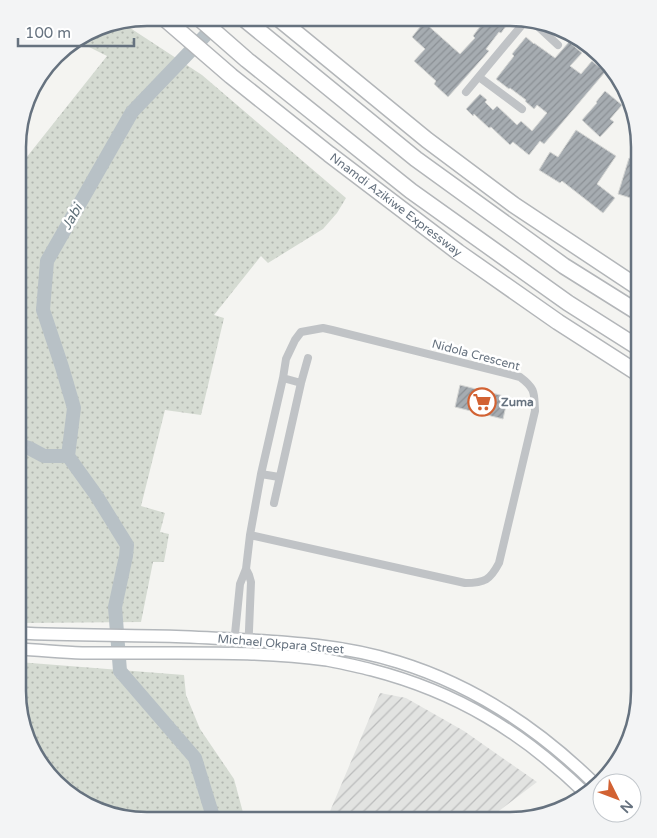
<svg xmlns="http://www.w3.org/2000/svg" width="657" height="838" font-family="'Varela Round',sans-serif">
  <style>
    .industrial { fill: url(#industrial-furrows) }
    .green { fill: url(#green-dots) }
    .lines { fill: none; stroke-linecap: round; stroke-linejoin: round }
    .river { stroke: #b8c1c6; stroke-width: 14 }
    .building { fill: url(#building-hatch); stroke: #d5d6d4 }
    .secondary-casing { stroke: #b3b7bb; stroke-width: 14 }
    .highway-casing { stroke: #b3b6b9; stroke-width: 18 }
    .street { stroke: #c0c3c6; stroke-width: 8 }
    .secondary { stroke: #fff; stroke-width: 11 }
    .highway { stroke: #fff; stroke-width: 15 }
    .labels { text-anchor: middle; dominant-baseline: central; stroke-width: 5; stroke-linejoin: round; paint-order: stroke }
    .street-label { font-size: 12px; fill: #66727f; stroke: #fff }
    .poi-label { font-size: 12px; font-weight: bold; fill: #66727f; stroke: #fff; text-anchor: start }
    .water-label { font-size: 14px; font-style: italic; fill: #62737c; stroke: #fff }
    .rim { fill: none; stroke: #66727f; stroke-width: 2.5 }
  </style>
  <defs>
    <pattern id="industrial-furrows" width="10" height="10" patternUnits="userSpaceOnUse" patternTransform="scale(1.25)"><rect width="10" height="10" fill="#e2e3e1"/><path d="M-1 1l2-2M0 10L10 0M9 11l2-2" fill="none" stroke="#bbbcbc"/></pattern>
    <pattern id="green-dots" width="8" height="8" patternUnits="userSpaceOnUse" patternTransform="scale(1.25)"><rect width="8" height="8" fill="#d5dbd2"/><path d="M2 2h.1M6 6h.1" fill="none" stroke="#b1b6b0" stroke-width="1.8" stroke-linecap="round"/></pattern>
    <pattern id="building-hatch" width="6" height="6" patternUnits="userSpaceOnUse" patternTransform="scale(1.25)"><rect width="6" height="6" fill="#a6acb1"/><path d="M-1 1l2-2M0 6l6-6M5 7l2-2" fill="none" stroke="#8b9095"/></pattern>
  </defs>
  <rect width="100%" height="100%" fill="#f4f4f1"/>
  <path class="industrial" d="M380 693 406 698 464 731 537 782 487 820H320L328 816Z"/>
  <path class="green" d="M121 22 202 75 346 198 337 213 323 229 268 263 261 256 214 315 224 318 201 415 165 410 141 506 165 513 160 532 169 534 164 562H153L141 622 18 623 19 179 26 158 107 56 77 41 105 24Z
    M18 662 184 675 186 695 200 729 234 779 245 820H138L75 799 35 755 18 691Z"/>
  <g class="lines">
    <path class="river" d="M18 445 29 448 44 456H68
      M68 456 74 408 62 367 43 310 47 261 132 112 222 18
      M68 456 96 495 127 545 126 556 115 607 120 671 195 758 214 820"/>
  </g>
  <path class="building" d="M489 19H511L501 33 499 32 486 49 489 51 448 97 434 84 436 81 414 61 425 49 412 37 424 22 460 54 475 38 473 36 484 21 486 22Z
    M526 37 534 44V43L555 58 569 42 582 53 570 66 581 74 592 61 605 72 544 144 540 141 529 155 513 142 510 145 491 127 489 128 474 114 473 116 466 109 480 94 487 100 485 102 493 110 497 106 517 125 521 121 532 131 547 113 537 105 534 109 525 101 526 100 510 88 509 89 496 79 514 56 512 54Z
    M605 91 622 105 610 119 614 122 600 137 582 120 597 103 596 102Z
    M576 130 616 156 597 184 615 198 603 213 562 181 560 183 539 170 550 152 558 157Z
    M638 142 640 147 639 184 634 199 618 194 629 158 632 159Z
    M460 385 508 397 503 419 455 407Z"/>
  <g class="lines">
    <g class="secondary-casing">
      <path id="secondary" d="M18 633C63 635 108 635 154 636 180 636 207 638 233 639 289 642 344 645 398 662 473 685 539 729 595 784
        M18 649C39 650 60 652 82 653 104 653 127 653 150 653 209 653 268 652 327 660 342 663 357 666 372 670 457 692 522 732 585 793"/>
    </g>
    <g class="highway-casing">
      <g id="highway">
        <path id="s1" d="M164 18 231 76 329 154 458 252 558 322 639 374"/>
        <path d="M199 18 247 60 411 191 568 303 639 348"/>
        <path d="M243 18 416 159 564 266 639 313"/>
        <path d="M278 18 427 140 514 205 639 288"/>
      </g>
    </g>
    <path class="street" d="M531 20 558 45
      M479 77 522 109
      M466 92 527 19
      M283 378 301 383
      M261 474 279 477
      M274 503 301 383 308 358
      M246 569 249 575 251 582 248 654
      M233 654 240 584 246 569 250 535 261 474 283 378 286 359 295 340 301 332 323 328 332 330 520 377C536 389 534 393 535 411L499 563C490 580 485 583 465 583L250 535"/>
    <use href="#secondary" class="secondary"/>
    <use href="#highway" class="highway"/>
  </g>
  <defs>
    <g id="supermarket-ring" transform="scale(1.4375)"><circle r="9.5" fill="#fff" stroke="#d26233" stroke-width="1.5"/><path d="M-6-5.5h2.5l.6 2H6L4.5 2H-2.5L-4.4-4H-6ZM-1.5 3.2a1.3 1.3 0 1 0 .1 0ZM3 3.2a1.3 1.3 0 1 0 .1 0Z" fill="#d26233"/></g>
  </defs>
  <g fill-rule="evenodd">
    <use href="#supermarket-ring" x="482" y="402"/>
  </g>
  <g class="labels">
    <g class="street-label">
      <text stroke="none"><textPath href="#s1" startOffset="298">Nnamdi Azikiwe Expressway</textPath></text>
      <text transform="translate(476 355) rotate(15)">Nidola Crescent</text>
      <text transform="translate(281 644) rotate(5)">Michael Okpara Street</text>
    </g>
    <g class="poi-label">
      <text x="501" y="402">Zuma</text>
    </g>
    <g class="water-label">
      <text transform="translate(72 217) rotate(-60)">Jabi</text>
    </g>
  </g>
  <path d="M0 0H657V838H0ZM147 26H510A121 121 0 0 1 631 147V691A121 121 0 0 1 510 812H147A121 121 0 0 1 26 691V147A121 121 0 0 1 147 26Z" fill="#f3f4f5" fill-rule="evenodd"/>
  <path class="rim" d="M147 26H510A121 121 0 0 1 631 147V691A121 121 0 0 1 510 812H147A121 121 0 0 1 26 691V147A121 121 0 0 1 147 26Z"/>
  <g transform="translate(617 798) rotate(132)"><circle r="24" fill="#ffffff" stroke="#c2c7cc"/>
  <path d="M0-4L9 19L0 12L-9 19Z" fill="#d26233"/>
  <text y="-8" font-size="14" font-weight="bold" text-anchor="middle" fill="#66727f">N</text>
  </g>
  <path d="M18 38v8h116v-8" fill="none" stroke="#66727f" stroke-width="2.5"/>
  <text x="25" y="38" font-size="15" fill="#66727f" stroke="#ffffff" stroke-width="4" paint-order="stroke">100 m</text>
</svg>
